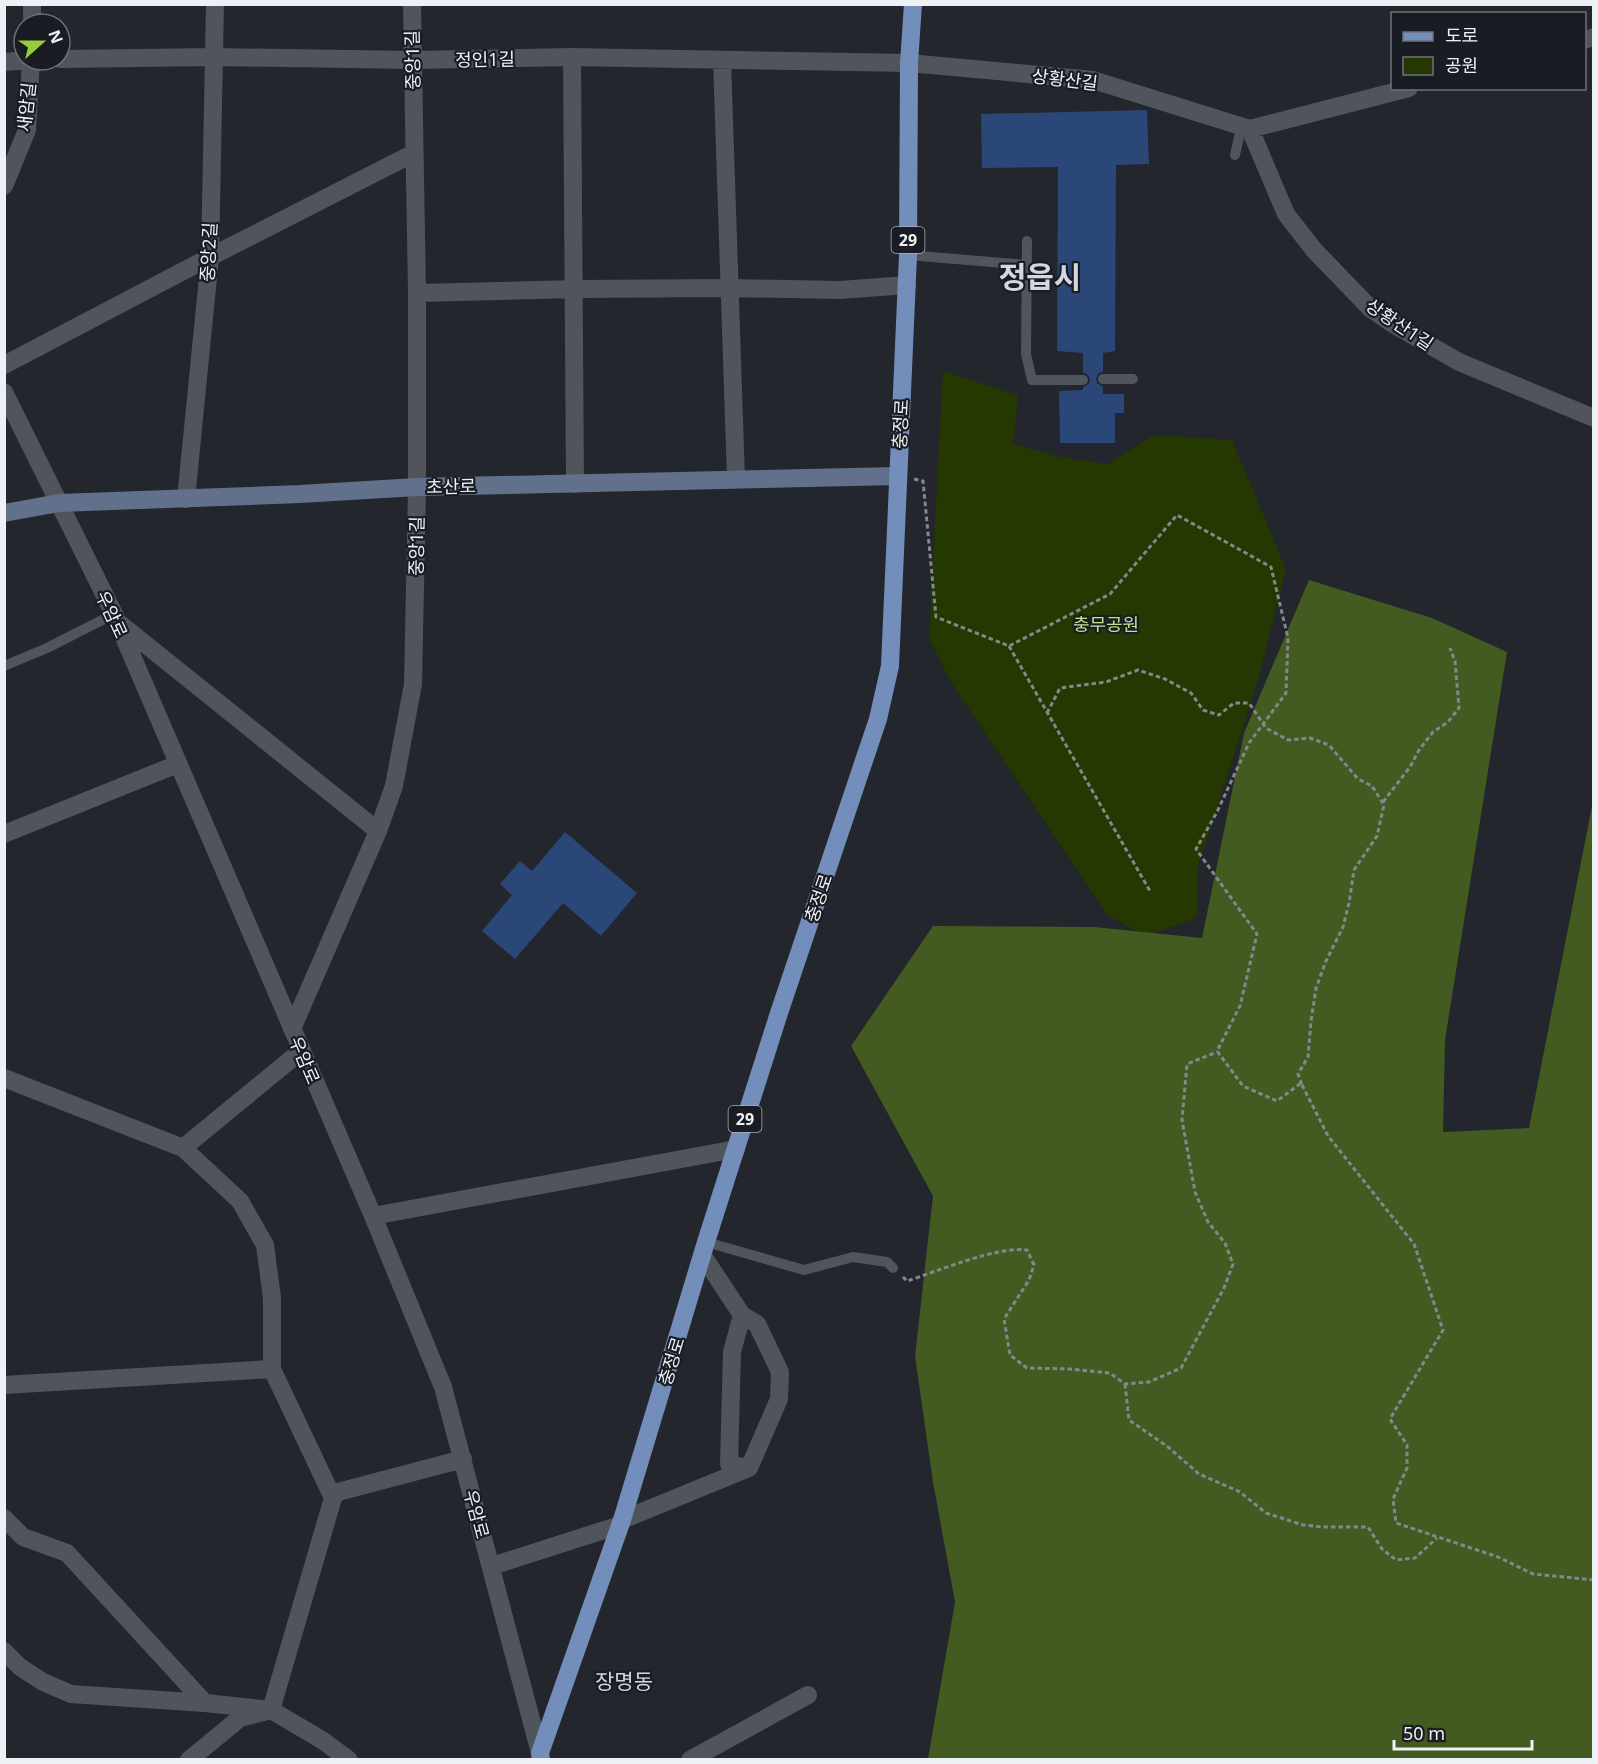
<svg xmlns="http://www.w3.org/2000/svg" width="1598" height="1764" font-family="'Noto Sans','Noto Sans KR',sans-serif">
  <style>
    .green { fill: #253801 }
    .forest { fill: #435b20 }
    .building { fill: #2b4777 }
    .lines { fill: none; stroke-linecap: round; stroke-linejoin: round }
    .path { stroke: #84878c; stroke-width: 3; stroke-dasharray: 4.5 3; stroke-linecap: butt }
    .lane { stroke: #50545b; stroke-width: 10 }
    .street { stroke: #50545b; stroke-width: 18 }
    .secondary { stroke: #62718b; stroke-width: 18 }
    .primary { stroke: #748ebc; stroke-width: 18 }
    .labels { text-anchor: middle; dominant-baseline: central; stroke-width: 4.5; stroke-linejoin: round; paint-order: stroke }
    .shield { fill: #191d23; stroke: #adb1b5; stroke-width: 1.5 }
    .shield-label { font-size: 16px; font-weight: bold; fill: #edf0f4 }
    .street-label { font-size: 18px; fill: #edf0f4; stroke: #191d23 }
    .park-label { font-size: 18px; fill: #bce28c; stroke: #191d23 }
    .quarter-label { font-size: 21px; fill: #d3d8e0; stroke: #191d23 }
    .town-label { font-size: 30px; font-weight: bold; fill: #d3d8e0; stroke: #191d23 }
  </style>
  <rect width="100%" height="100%" fill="#23262c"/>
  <path class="green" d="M943 371 1018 395 1013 444 1060 457 1108 464 1154 435 1232 440 1286 569 1259 677 1197 870V918L1145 936 1107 915 953 685 929 639Z"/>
  <path class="forest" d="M1309 580 1432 618 1507 652 1445 1040 1443 1132 1529 1128 1593 801V1759H928L955 1602 933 1482 915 1356 933 1196 851 1046 933 926 1094 927 1202 938 1244 733Z"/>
  <path class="building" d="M1147 110 1149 164 1116 165 1115 351 1103 353V372L1099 373 1096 378 1097 383 1103 387V394H1124V413H1115V443H1060L1059 391 1083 390V387L1089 384 1090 379 1087 374 1083 373V353L1057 351 1058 167 982 168 981 114Z
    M565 832 637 893 601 936 563 903 515 959 482 931 512 895 500 884 520 861 532 871Z"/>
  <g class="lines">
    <path class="path" d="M914 479 923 481 936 617 1009 646 1110 594 1177 515 1271 567 1288 638 1286 693 1249 743 1217 812 1196 849 1257 934 1240 1006 1217 1051 1243 1086 1277 1101 1301 1083 1328 1136 1414 1244 1443 1330 1390 1419 1407 1445V1468L1393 1499 1396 1523 1498 1557 1533 1574 1594 1580
      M1009 646 1150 891
      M1047 713 1060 688 1106 682 1138 670 1165 679 1191 693 1203 710 1219 715 1234 703H1249L1266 728 1288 740 1310 738 1329 745 1358 779 1372 786 1384 805 1377 836 1354 870 1349 903 1343 927 1326 961 1316 988 1311 1021 1308 1057 1298 1074 1302 1085
      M1383 802 1410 767 1419 750 1433 732 1448 722 1459 708 1455 661 1450 648
      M903 1277 907 1281C938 1271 997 1246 1027 1250L1034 1265 1029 1280 1004 1319 1010 1355 1027 1368 1070 1369 1110 1373 1125 1384 1149 1382 1181 1368 1224 1288 1233 1264 1225 1243 1208 1222 1195 1192 1182 1120 1187 1064 1217 1052
      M1125 1384 1129 1420 1168 1447 1199 1474 1240 1492 1266 1513 1303 1525 1322 1527H1368L1382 1549 1396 1560 1415 1558 1437 1538"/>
    <path class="lane" d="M1235 155 1241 128
      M1027 241 1026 354 1032 380H1083
      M908 255 1027 265
      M1103 379H1133
      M4 666 47 648 114 614
      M706 1242 804 1270 853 1257 887 1262 893 1268"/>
    <path class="street" d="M32 24V4
      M1584 40 1594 37
      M572 57 575 484
      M60 59 214 57 412 60 572 57 909 63 1093 80 1250 129 1409 88
      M722 60 736 479
      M4 62 29 60
      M1250 129 1286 214 1314 250 1370 308 1393 324 1459 362 1594 418
      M4 186 27 130 31 60
      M417 293 575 289 729 288 840 290 907 285
      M4 365 210 257 414 153
      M4 392 114 614 373 1216 443 1387 540 1753
      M186 499 210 257 215 4
      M119 623 378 831
      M4 834 178 764
      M292 1029 378 831 394 786 413 684 417 487V293L412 4
      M4 1078 183 1148 240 1201 265 1245 272 1298V1369L333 1498
      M183 1148 301 1051
      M373 1216 736 1149
      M742 1315 732 1352 729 1464 749 1468
      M4 1385 272 1369
      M4 1518 23 1537 67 1553 205 1703
      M622 1520 749 1468 779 1399 780 1372 757 1324 742 1315 703 1256
      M492 1566 620 1525
      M4 1651 20 1667 43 1682 71 1694 205 1703 271 1710 322 1740 349 1760
      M189 1760 240 1718 271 1710 333 1498 338 1492 463 1459
      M690 1760 808 1695"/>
    <path class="secondary" d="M4 513 59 503 300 494 417 487 898 476"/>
    <path class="primary" d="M541 1760 540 1753 622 1520 706 1242 779 1013 878 719 890 666 908 255 909 63 913 4"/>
  </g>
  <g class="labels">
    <g class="shield">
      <rect x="891.5" y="227" width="33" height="26" rx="4.5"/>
      <rect x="728.5" y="1106" width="33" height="26" rx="4.5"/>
    </g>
    <g class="shield-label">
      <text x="908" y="240">29</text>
      <text x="745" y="1119">29</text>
    </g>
    <g class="street-label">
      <text transform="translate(485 59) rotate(-1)">정인1길</text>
      <text transform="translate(412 60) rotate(-91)">중앙1길</text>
      <text transform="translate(1065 79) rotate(7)">상황산길</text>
      <text transform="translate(26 107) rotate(-84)">새암길</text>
      <text transform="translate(208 252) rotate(-87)">중앙2길</text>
      <text transform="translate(1400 324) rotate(34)">상황산1길</text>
      <text transform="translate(900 424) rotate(-87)">충정로</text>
      <text transform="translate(451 486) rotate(-1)">초산로</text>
      <text transform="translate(416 546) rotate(-89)">중앙1길</text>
      <text transform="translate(112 614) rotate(65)">우암로</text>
      <text transform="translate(818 898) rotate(-71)">충정로</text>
      <text transform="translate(305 1060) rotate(67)">우암로</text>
      <text transform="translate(671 1361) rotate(-73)">충정로</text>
      <text transform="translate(477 1514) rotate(75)">우암로</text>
    </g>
    <g class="park-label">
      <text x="1106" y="624">충무공원</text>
    </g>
    <g class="quarter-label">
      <text x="624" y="1681">장명동</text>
    </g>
    <g class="town-label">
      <text x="1040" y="276">정읍시</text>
    </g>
  </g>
  <rect width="1598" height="1764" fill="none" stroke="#edf0f4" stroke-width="12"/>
  <rect x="1391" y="12" width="195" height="78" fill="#191d23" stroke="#6e7177" stroke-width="1.5"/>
  <rect x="1403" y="32" width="30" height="9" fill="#748ebc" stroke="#6e7177" stroke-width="1.5"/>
  <text x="1445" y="42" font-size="18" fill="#edf0f4">도로</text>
  <rect x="1403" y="57" width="30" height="18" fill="#253801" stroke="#6e7177" stroke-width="1.5"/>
  <text x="1445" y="72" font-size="18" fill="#edf0f4">공원</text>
  <g transform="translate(42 42) rotate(69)"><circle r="28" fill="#191d23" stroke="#6e7177" stroke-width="1.5"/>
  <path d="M0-4.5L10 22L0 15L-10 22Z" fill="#96cc3a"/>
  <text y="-9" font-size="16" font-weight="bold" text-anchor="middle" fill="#edf0f4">N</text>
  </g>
  <path d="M1394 1740v9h138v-9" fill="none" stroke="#edf0f4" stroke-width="3"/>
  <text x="1403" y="1740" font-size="18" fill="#edf0f4" stroke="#191d23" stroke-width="4.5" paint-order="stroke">50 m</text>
</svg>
